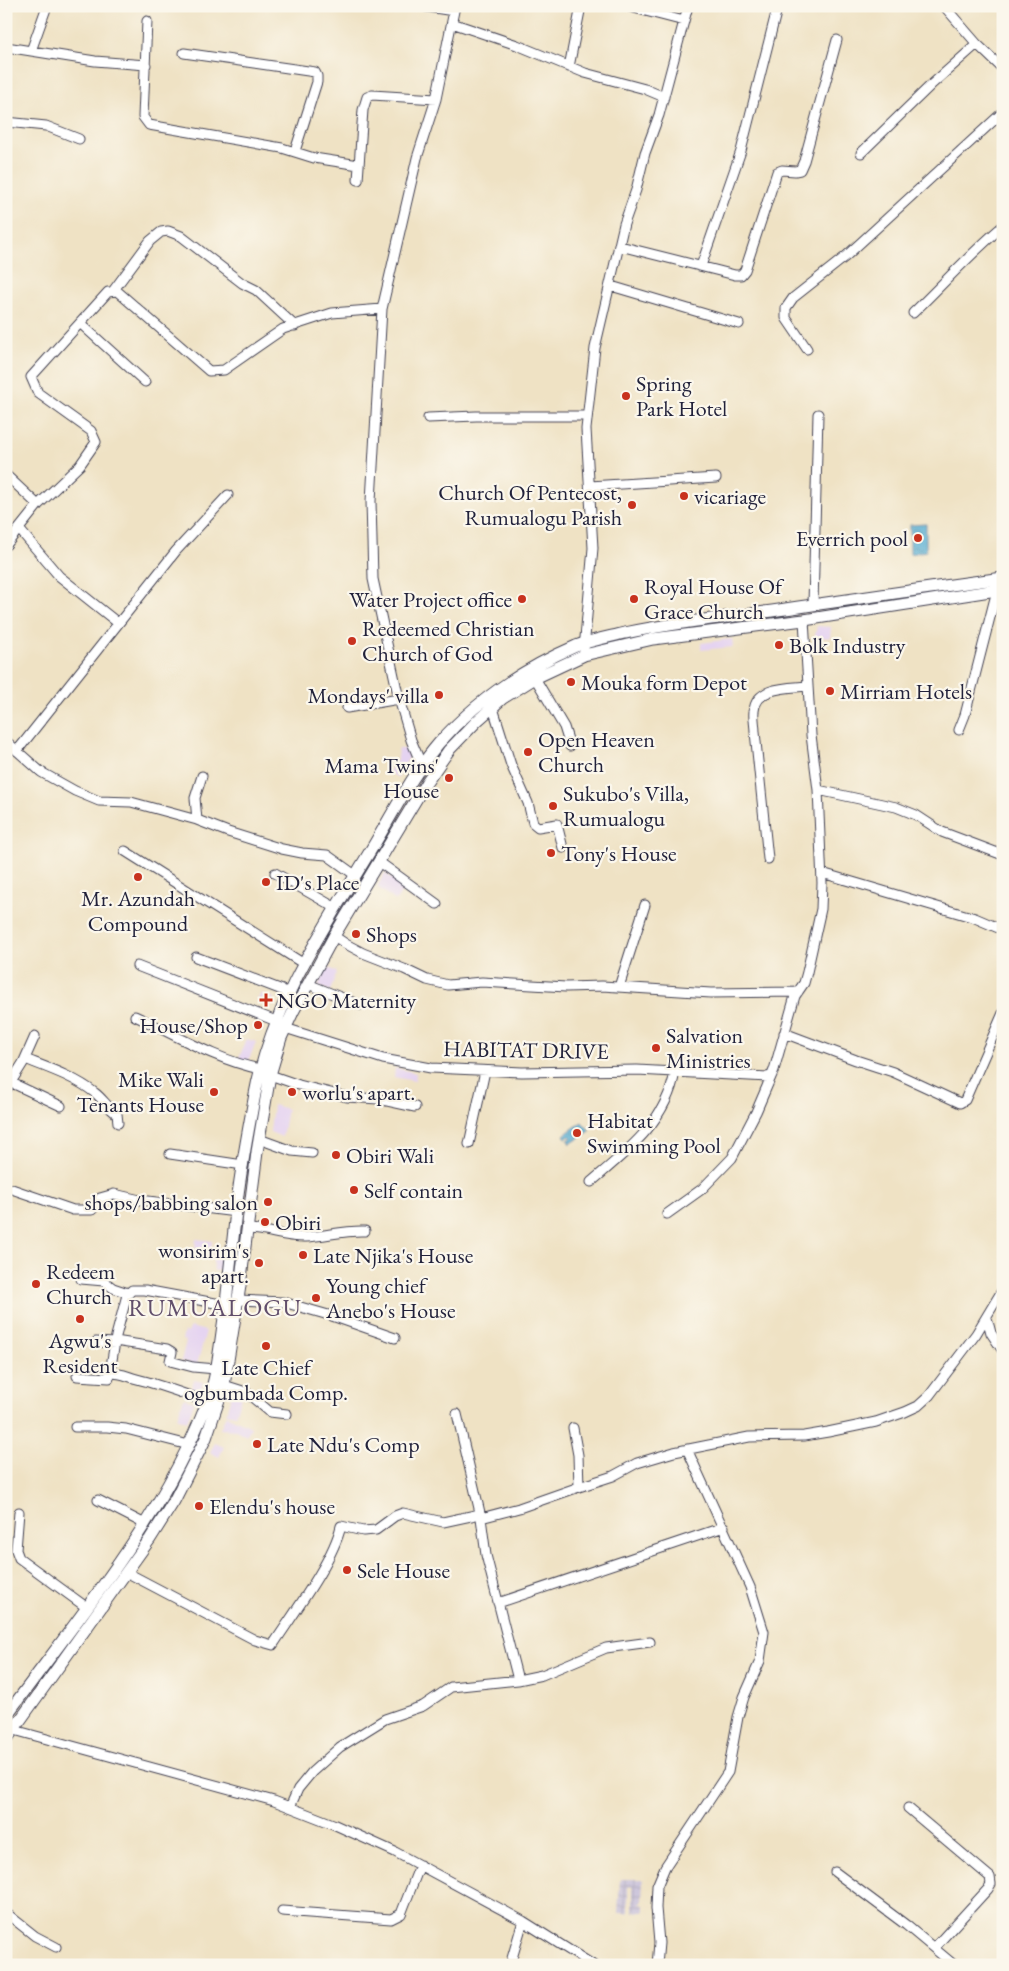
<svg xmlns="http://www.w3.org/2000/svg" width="1009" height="1971" font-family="'EB Garamond',serif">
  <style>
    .built { fill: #e5d3f1 }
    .industrial { fill: url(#industrial-grid) }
    .water { fill: url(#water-ripples); stroke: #3b6786 }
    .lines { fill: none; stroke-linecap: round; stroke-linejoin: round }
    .street-casing { stroke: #413f50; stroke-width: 11 }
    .secondary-casing { stroke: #413f50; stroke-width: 13 }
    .street { stroke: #fff; stroke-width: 9 }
    .secondary { stroke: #fff; stroke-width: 11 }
    .poi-dot { fill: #c8321e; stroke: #fbf7ec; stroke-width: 2 }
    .labels { text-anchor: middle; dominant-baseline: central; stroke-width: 4.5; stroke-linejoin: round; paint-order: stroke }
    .poi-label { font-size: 22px; fill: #22223b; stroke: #fbf7ec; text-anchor: start }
    .street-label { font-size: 22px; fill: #22223b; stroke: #fbf7ec }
    .quarter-label { font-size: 25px; letter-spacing: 1px; fill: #614e6b; stroke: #fbf7ec }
  </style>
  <defs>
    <pattern id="industrial-grid" width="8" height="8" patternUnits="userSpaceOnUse" patternTransform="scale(1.25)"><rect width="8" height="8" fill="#c7c0d9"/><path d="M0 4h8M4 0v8" fill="none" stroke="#aba5bb"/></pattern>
    <pattern id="water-ripples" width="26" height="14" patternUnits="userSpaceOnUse" patternTransform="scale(1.25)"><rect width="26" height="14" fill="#54acd1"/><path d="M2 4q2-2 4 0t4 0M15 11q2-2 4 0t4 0" fill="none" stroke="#458cab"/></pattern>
  </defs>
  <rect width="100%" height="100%" fill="#fbf7ec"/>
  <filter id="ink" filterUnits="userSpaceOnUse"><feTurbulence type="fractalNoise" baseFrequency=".02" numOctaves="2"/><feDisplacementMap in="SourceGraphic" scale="10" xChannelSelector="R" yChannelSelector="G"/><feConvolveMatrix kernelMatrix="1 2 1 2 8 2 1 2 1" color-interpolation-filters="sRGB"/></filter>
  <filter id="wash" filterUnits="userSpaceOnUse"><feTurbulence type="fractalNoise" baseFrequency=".0096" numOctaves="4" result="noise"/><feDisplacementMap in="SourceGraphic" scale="20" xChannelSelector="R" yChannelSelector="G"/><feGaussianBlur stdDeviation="1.12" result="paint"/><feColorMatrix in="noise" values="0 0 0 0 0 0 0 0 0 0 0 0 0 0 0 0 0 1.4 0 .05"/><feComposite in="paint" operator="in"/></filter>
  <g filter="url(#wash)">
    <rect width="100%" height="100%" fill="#efe2c4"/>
    <path class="built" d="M817 626 831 627 830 638 815 636Z
      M732 639 733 647 701 650V643Z
      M398 749H408V759L398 778 389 772 397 759Z
      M385 873 405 887 396 901 377 887Z
      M327 967 337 972 330 991 318 986Z
      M261 993 274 998 270 1007 257 1001Z
      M247 1039 256 1042 247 1064 238 1060Z
      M395 1068 416 1073 415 1081 394 1077Z
      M273 1105 287 1109 282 1137 270 1132Z
      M196 1239 212 1241 211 1249H195Z
      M212 1252H223V1258L220 1259 221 1270 214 1271Z
      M190 1327 206 1331 197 1365 181 1361 186 1341 182 1340 184 1332 188 1333Z
      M194 1380 203 1382 199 1396 190 1392Z
      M233 1390 243 1392 235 1415 226 1413Z
      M184 1398 194 1402 187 1421 177 1417Z
      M226 1415 251 1427 246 1436 236 1430 220 1429Z
      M215 1443 224 1447 219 1457 210 1452Z"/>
    <path class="industrial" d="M620 1879H643L642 1902 639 1903 644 1904V1912H633V1886L628 1887V1913H618Z"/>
    <path class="water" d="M926 524V551L910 554V525Z
      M582 1122 590 1131 570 1144 568 1140 572 1138 570 1136 566 1138 564 1135Z"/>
  </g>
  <g filter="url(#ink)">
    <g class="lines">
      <g class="street-casing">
        <path id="street" d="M421 6 454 11
          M626 6 684 21
          M944 6 977 44 1003 69
          M147 21 143 117 149 125 282 148 314 158 359 165
          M452 23 517 45 585 73 645 89 664 97
          M6 47 95 61 146 65
          M31 51 47 6
          M184 53 315 72 317 76V82L295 151
          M569 67 581 6
          M6 122 46 126 79 139
          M861 153 931 85 977 44
          M358 180 363 110 367 97 372 95 436 99
          M620 246 735 275H741L745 270 777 172 782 170 795 171 800 170 804 161 837 40
          M701 266 741 151 776 13
          M611 286 739 324
          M113 291 150 241 161 232 168 231 181 236 242 283 256 290 295 326
          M913 313C943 284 971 253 1003 226
          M80 323 145 382
          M807 349 786 318V308L793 298 845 257 1003 112
          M428 418 476 416H587
          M6 475 38 505
          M590 486 716 478
          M19 529 59 576 118 623
          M6 545 38 505 80 465 96 442 91 431 38 393 31 377 108 292 117 291 209 371 224 370 283 329 332 313 382 309
          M813 605 818 414
          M584 649 593 548 586 429 595 348 624 224 636 190 645 153 659 115 688 6
          M535 678 564 727 570 746
          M347 708 399 699
          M493 708 511 765 528 803 533 823 538 827 557 824 563 848
          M959 730 965 715 997 590
          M6 741 41 772 75 791 99 801 131 802 197 820
          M17 751 176 551 228 495
          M422 766 411 740 399 699 373 579 371 501 382 309 417 158 436 99 455 6
          M202 776 195 798 197 820 228 832 282 849 302 853 327 855 355 875
          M818 790 896 807 916 815 942 832 1003 855
          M125 851 304 964
          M768 859 755 732C755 725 753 718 754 711 756 686 789 688 808 686
          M379 862 437 904
          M275 873 336 908
          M822 873 975 918 1003 930
          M334 936 346 944 363 953 404 969 427 980 448 985 482 982 566 987 602 986 711 993 798 992
          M196 957 290 993
          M137 966 276 1021
          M308 984 360 1005
          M619 987 645 905
          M135 1016C176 1035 216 1060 260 1069
          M285 1028 383 1059 431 1068 522 1072 637 1070 768 1077 772 1075
          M784 1033 856 1060 893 1072 960 1103 965 1100 1003 1013
          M25 1059C48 1068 75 1077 95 1093 103 1099 108 1108 117 1114L118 1123
          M270 1075 299 1085 347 1097 378 1099 415 1107
          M12 1083 61 1106
          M6 1090 23 1063 35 1036
          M259 1139 292 1151 312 1153
          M469 1144 485 1071
          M170 1154 243 1165
          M591 1182C627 1151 666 1122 675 1072
          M6 1187 73 1210H92L100 1198 114 1194 140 1200 236 1212
          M667 1214 702 1189 732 1158 756 1112 774 1070 795 996 804 983 807 972 821 909 822 883 818 790 811 735 804 620
          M247 1229C267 1229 286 1238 306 1237 326 1236 345 1230 365 1231
          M81 1276V1279L104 1281 113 1288 128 1293
          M238 1300 283 1302 332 1316 395 1338
          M987 1318 991 1333 1003 1351
          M115 1341 167 1349 172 1352 170 1361 193 1367 216 1369
          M96 1342 115 1343
          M110 1373C122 1373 126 1376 137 1379 161 1385 184 1394 208 1402
          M77 1376 109 1378 116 1336 127 1295 132 1290H145L226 1305
          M224 1385 246 1392 270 1412 287 1414
          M457 1414 481 1517
          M75 1427H107L126 1429 189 1445
          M573 1428 578 1455 579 1487 613 1476 637 1463 674 1452 749 1437 804 1436 828 1432 876 1422 905 1412 918 1406 929 1396 976 1334 1003 1289
          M579 1487 519 1508 481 1518 486 1555 518 1680 542 1675 606 1648 650 1642
          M98 1500 145 1524
          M19 1512 16 1550 19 1558 86 1607
          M126 1572 255 1640 273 1645C293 1614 333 1561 341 1526L363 1531 376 1530 395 1516 403 1513 443 1522 480 1514
          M498 1603 724 1527
          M6 1725 14 1730 274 1801 333 1824 395 1852 523 1921 593 1965
          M290 1807 298 1789 312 1772 340 1747 385 1719 423 1706 451 1687 518 1680
          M908 1808 990 1877 991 1884 988 1889 934 1948
          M835 1872 906 1925 954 1965
          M282 1911 391 1919 401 1914 420 1865
          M6 1913 35 1936 56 1947
          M510 1965 523 1921
          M657 1965 659 1943 656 1908 657 1886 665 1867 728 1772 738 1717 744 1697 760 1661 764 1632 750 1587 687 1449"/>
      </g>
      <g class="secondary-casing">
        <path id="secondary" d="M6 1716C79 1617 162 1519 207 1403 218 1375 220 1342 225 1312 229 1278 232 1245 236 1211 240 1172 248 1132 255 1094 272 1002 328 922 375 843 395 810 413 773 439 743 476 701 525 668 576 646 592 640 609 637 625 633 667 624 709 619 751 614 835 602 919 589 1003 578
          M6 1740 150 1539 174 1501 206 1438 224 1385 240 1286 257 1152 270 1075 281 1038 293 1012 334 936 426 783 449 750 477 721 503 698 535 678 584 655 653 639 804 620 1003 589"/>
      </g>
      <use href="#street" class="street"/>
      <use href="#secondary" class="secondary"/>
    </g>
  </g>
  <g class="poi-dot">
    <circle cx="626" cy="396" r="5"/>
    <circle cx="684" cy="496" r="5"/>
    <circle cx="632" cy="505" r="5"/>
    <circle cx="918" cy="538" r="5"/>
    <circle cx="522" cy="599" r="5"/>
    <circle cx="634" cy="599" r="5"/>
    <circle cx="352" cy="641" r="5"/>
    <circle cx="779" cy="645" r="5"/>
    <circle cx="571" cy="682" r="5"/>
    <circle cx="830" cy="691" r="5"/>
    <circle cx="439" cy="695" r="5"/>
    <circle cx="528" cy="752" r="5"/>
    <circle cx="449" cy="778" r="5"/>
    <circle cx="553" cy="806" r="5"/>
    <circle cx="551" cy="853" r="5"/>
    <circle cx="138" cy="877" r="5"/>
    <circle cx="266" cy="882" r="5"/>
    <circle cx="356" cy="934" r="5"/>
    <path d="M263.5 992.5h5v5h5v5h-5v5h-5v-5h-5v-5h5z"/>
    <circle cx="258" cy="1025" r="5"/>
    <circle cx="656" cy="1048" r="5"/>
    <circle cx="214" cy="1092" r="5"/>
    <circle cx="292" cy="1092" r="5"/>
    <circle cx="577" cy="1133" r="5"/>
    <circle cx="336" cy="1155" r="5"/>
    <circle cx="354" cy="1190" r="5"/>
    <circle cx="268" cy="1202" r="5"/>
    <circle cx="265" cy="1222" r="5"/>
    <circle cx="303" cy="1255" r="5"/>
    <circle cx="259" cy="1263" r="5"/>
    <circle cx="36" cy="1284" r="5"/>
    <circle cx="316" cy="1298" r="5"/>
    <circle cx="80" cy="1319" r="5"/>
    <circle cx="266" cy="1346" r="5"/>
    <circle cx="257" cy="1444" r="5"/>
    <circle cx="199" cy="1506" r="5"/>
    <circle cx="347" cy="1570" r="5"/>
  </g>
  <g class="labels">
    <g class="poi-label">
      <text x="636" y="383">Spring<tspan x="636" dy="25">Park Hotel</tspan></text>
      <text x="622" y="492" text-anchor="end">Church Of Pentecost,<tspan x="622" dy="25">Rumualogu Parish</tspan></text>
      <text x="694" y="496">vicariage</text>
      <text x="908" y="538" text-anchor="end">Everrich pool</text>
      <text x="644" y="586">Royal House Of<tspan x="644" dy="25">Grace Church</tspan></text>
      <text x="512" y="599" text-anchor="end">Water Project office</text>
      <text x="362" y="628">Redeemed Christian<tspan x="362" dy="25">Church of God</tspan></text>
      <text x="789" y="645">Bolk Industry</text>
      <text x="581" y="682">Mouka form Depot</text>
      <text x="840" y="691">Mirriam Hotels</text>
      <text x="429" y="695" text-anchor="end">Mondays' villa</text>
      <text x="538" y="739">Open Heaven<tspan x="538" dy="25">Church</tspan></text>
      <text x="439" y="765" text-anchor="end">Mama Twins'<tspan x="439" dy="25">House</tspan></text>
      <text x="563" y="793">Sukubo's Villa,<tspan x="563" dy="25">Rumualogu</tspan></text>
      <text x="561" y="853">Tony's House</text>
      <text x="276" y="882">ID's Place</text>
      <text x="138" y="898" text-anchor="middle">Mr. Azundah<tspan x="138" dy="25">Compound</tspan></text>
      <text x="366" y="934">Shops</text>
      <text x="277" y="1000">NGO Maternity</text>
      <text x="248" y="1025" text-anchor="end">House/Shop</text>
      <text x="666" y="1035">Salvation<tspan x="666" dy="25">Ministries</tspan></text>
      <text x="204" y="1079" text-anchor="end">Mike Wali<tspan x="204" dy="25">Tenants House</tspan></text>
      <text x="302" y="1092">worlu's apart.</text>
      <text x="587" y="1120">Habitat<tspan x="587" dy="25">Swimming Pool</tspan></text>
      <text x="346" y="1155">Obiri Wali</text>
      <text x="364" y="1190">Self contain</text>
      <text x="258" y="1202" text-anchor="end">shops/babbing salon</text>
      <text x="275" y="1222">Obiri</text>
      <text x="249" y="1250" text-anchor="end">wonsirim's<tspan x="249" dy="25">apart.</tspan></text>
      <text x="313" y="1255">Late Njika's House</text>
      <text x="46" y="1271">Redeem<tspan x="46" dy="25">Church</tspan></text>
      <text x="326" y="1285">Young chief<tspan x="326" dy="25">Anebo's House</tspan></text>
      <text x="80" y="1340" text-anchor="middle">Agwu's<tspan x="80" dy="25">Resident</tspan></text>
      <text x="266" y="1367" text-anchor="middle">Late Chief<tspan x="266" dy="25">ogbumbada Comp.</tspan></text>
      <text x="267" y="1444">Late Ndu's Comp</text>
      <text x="209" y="1506">Elendu's house</text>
      <text x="357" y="1570">Sele House</text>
    </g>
    <g class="street-label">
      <text transform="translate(526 1050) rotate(1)">HABITAT DRIVE</text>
    </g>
    <g class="quarter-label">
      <text x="215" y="1307">RUMUALOGU</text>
    </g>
  </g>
  <rect width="1009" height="1971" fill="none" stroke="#fbf7ec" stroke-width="25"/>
</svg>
